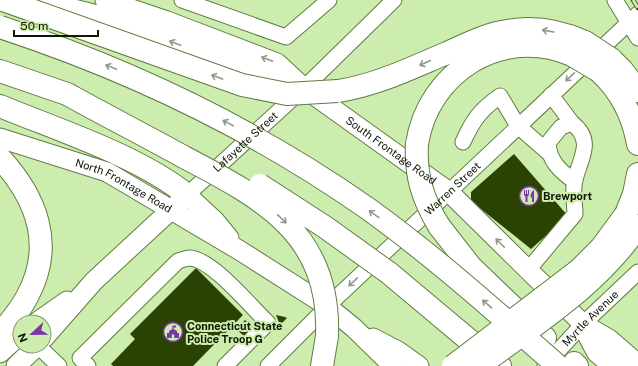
<svg xmlns="http://www.w3.org/2000/svg" width="638" height="366" font-family="'Public Sans',sans-serif">
  <style>
    .building { fill: #2a4303 }
    .lines { fill: none; stroke-linecap: round; stroke-linejoin: round }
    .minor-casing { stroke: #607c42; stroke-width: 17 }
    .major-casing { stroke: #607c42; stroke-width: 21 }
    .highway-casing { stroke: #607c42; stroke-width: 24 }
    .minor { stroke: #fff; stroke-width: 15 }
    .major { stroke: #fff; stroke-width: 19 }
    .highway { stroke: #fff; stroke-width: 22 }
    .rail-casing { stroke: #324023; stroke-width: 4.5 }
    .rail { stroke: #cdedae; stroke-width: 3; stroke-dasharray: 9; stroke-linecap: butt }
    .highway-bridge-casing { stroke: #607c42; stroke-width: 24; stroke-linecap: butt }
    .highway-bridge { stroke: #fff; stroke-width: 22 }
    .oneway { stroke: #92978d }
    .labels { text-anchor: middle; dominant-baseline: central; stroke-width: 4; stroke-linejoin: round; paint-order: stroke }
    .street-label { font-size: 11px; fill: #0d1702; stroke: #cdedae }
    .poi-label { font-size: 11px; font-weight: bold; fill: #0d1702; stroke: #cdedae; text-anchor: start }
  </style>
  <rect width="100%" height="100%" fill="#cdedae"/>
  <path class="building" d="M514 154 568 216 531 249 471 201V192Z
    M196 268 243 315 193 366H113L111 364 135 339 130 334Z
    M276 315 285 317 287 318 280 325Z
    M245 320 254 328 245 337 236 329Z"/>
  <g class="lines">
    <g class="minor-casing">
      <g id="minor">
        <path d="M182 0 286 37 329 0"/>
        <path d="M615 0 638 38"/>
        <path d="M551 95 572 123"/>
        <path d="M463 142C473 120 480 110 500 96L518 126 549 153"/>
        <path id="s1" d="M187 195 304 88 394 0"/>
        <path d="M528 270 575 214C575 204 572 190 575 180 580 158 595 141 572 123L561 127 548 143C549 161 560 171 574 181"/>
        <path d="M38 346 59 366"/>
        <path id="s2" d="M545 365 583 324 638 272"/>
        <path d="M88 366 80 358 178 261C181 260 186 258 190 258 213 260 251 307 268 323L225 366"/>
        <path id="s3" d="M268 366 336 298 638 14"/>
      </g>
    </g>
    <g class="major-casing">
      <g id="major">
        <path id="s4" d="M105 0 167 21 277 63 304 88 448 191 583 324 609 339 638 364"/>
        <path id="s5" d="M0 138 107 172 239 250 327 306 354 328 393 366"/>
        <path d="M37 322 67 301"/>
        <path d="M44 338 94 281 187 195 215 221 229 238"/>
        <path d="M373 338 398 351 419 366"/>
        <path d="M0 353 20 335"/>
        <path d="M16 366 37 346"/>
      </g>
    </g>
    <g class="highway-casing">
      <path id="highway" d="M32 0 111 20 243 68 304 88
        M611 59 622 70 638 91
        M0 71 67 94
        M599 71C621 91 633 115 638 144
        M338 91C377 85 411 68 447 53 467 44 486 34 508 31 535 26 560 31 585 42
        M0 106C58 130 139 156 187 195
        M417 144C428 72 502 25 572 55
        M0 158C36 197 55 244 28 295 21 310 9 322 0 335
        M626 214 634 194 638 174
        M439 226 471 267 545 338
        M389 273 500 366
        M583 324 598 352 615 366
        M574 363 577 366
        M322 366 327 336"/>
    </g>
    <use href="#minor" class="minor"/>
    <use href="#major" class="major"/>
    <use href="#highway" class="highway"/>
    <g class="rail-casing">
      <path id="rail" d="M633 0 638 8"/>
    </g>
    <use href="#rail" class="rail"/>
    <g class="highway-bridge-casing">
      <path id="highway-bridge" d="M3 0 242 85 287 94 338 91
        M0 27C131 70 254 129 367 208 434 256 496 312 558 366
        M585 42 611 59
        M572 55 599 71
        M67 94C105 115 144 135 182 156 262 198 331 233 327 336
        M417 144C415 175 423 200 439 226
        M260 185 325 227 389 273
        M453 366 579 270 601 248 626 214
        M479 366C535 324 599 285 638 226"/>
    </g>
    <use href="#highway-bridge" class="highway-bridge"/>
  </g>
  <defs><path id="oneway-shaft" d="M-6 0H5M1.5-3L5.5 0L1.5 3" fill="none" stroke-width="1.6" stroke-linecap="round" stroke-linejoin="round"/></defs>
  <g class="oneway">
    <use href="#oneway-shaft" transform="translate(548 31) rotate(-170)"/>
    <use href="#oneway-shaft" transform="translate(175 43) rotate(-159)"/>
    <use href="#oneway-shaft" transform="translate(267 59) rotate(-159)"/>
    <use href="#oneway-shaft" transform="translate(425 63) rotate(156)"/>
    <use href="#oneway-shaft" transform="translate(111 67) rotate(-158)"/>
    <use href="#oneway-shaft" transform="translate(217 77) rotate(-160)"/>
    <use href="#oneway-shaft" transform="translate(570 77) rotate(137)"/>
    <use href="#oneway-shaft" transform="translate(228 123) rotate(-152)"/>
    <use href="#oneway-shaft" transform="translate(374 214) rotate(-144)"/>
    <use href="#oneway-shaft" transform="translate(282 219) rotate(44)"/>
    <use href="#oneway-shaft" transform="translate(500 243) rotate(-135)"/>
    <use href="#oneway-shaft" transform="translate(353 282) rotate(136)"/>
    <use href="#oneway-shaft" transform="translate(487 304) rotate(-139)"/>
  </g>
  <defs>
    <g id="restaurant-ring" transform="scale(1)"><circle r="9.5" fill="#cdedae" stroke="#7d36a9" stroke-width="1.5"/><path d="M-5-6h1v4h1v-4h1v4h1v-4h1v5L-1.5 .5V6h-2V.5L-5-1ZM5-6V6H3V1.5H1.5Q1.5-4 5-6Z" fill="#7d36a9"/></g>
    <g id="civic-ring" transform="scale(1)"><circle r="9.5" fill="#cdedae" stroke="#7d36a9" stroke-width="1.5"/><path d="M-.6-6.5H3V-4.5H.6V-3L4-1V1h2V6H-6V1h2V-1L-.6-3ZM-1.2 2.5V6h2.4V2.5Z" fill="#7d36a9"/></g>
  </defs>
  <g fill-rule="evenodd">
    <use href="#restaurant-ring" x="529" y="196"/>
    <use href="#civic-ring" x="173" y="332"/>
  </g>
  <g class="labels">
    <g class="street-label">
      <text stroke="none"><textPath href="#s1" startOffset="79">Lafayette Street</textPath></text>
      <text stroke="none"><textPath href="#s4" startOffset="327">South Frontage Road</textPath></text>
      <text stroke="none"><textPath href="#s5" startOffset="133">North Frontage Road</textPath></text>
      <text stroke="none"><textPath href="#s3" startOffset="256">Warren Street</textPath></text>
      <text stroke="none"><textPath href="#s2" startOffset="65">Myrtle Avenue</textPath></text>
    </g>
    <g class="poi-label">
      <text x="543" y="196">Brewport</text>
      <text x="187" y="326">Connecticut State<tspan x="187" dy="13">Police Troop G</tspan></text>
    </g>
  </g>
  <g transform="translate(32 334) rotate(248)"><circle r="19" fill="#cdedae" stroke="#809769"/>
  <path d="M0-3L7 15L0 10L-7 15Z" fill="#7d36a9"/>
  <text y="-6" font-size="11" font-weight="bold" text-anchor="middle" fill="#0d1702">N</text>
  </g>
  <path d="M14 30v6h84v-6" fill="none" stroke="#0d1702" stroke-width="2"/>
  <text x="20" y="30" font-size="12" fill="#0d1702" stroke="#cdedae" stroke-width="3" paint-order="stroke">50 m</text>
</svg>
